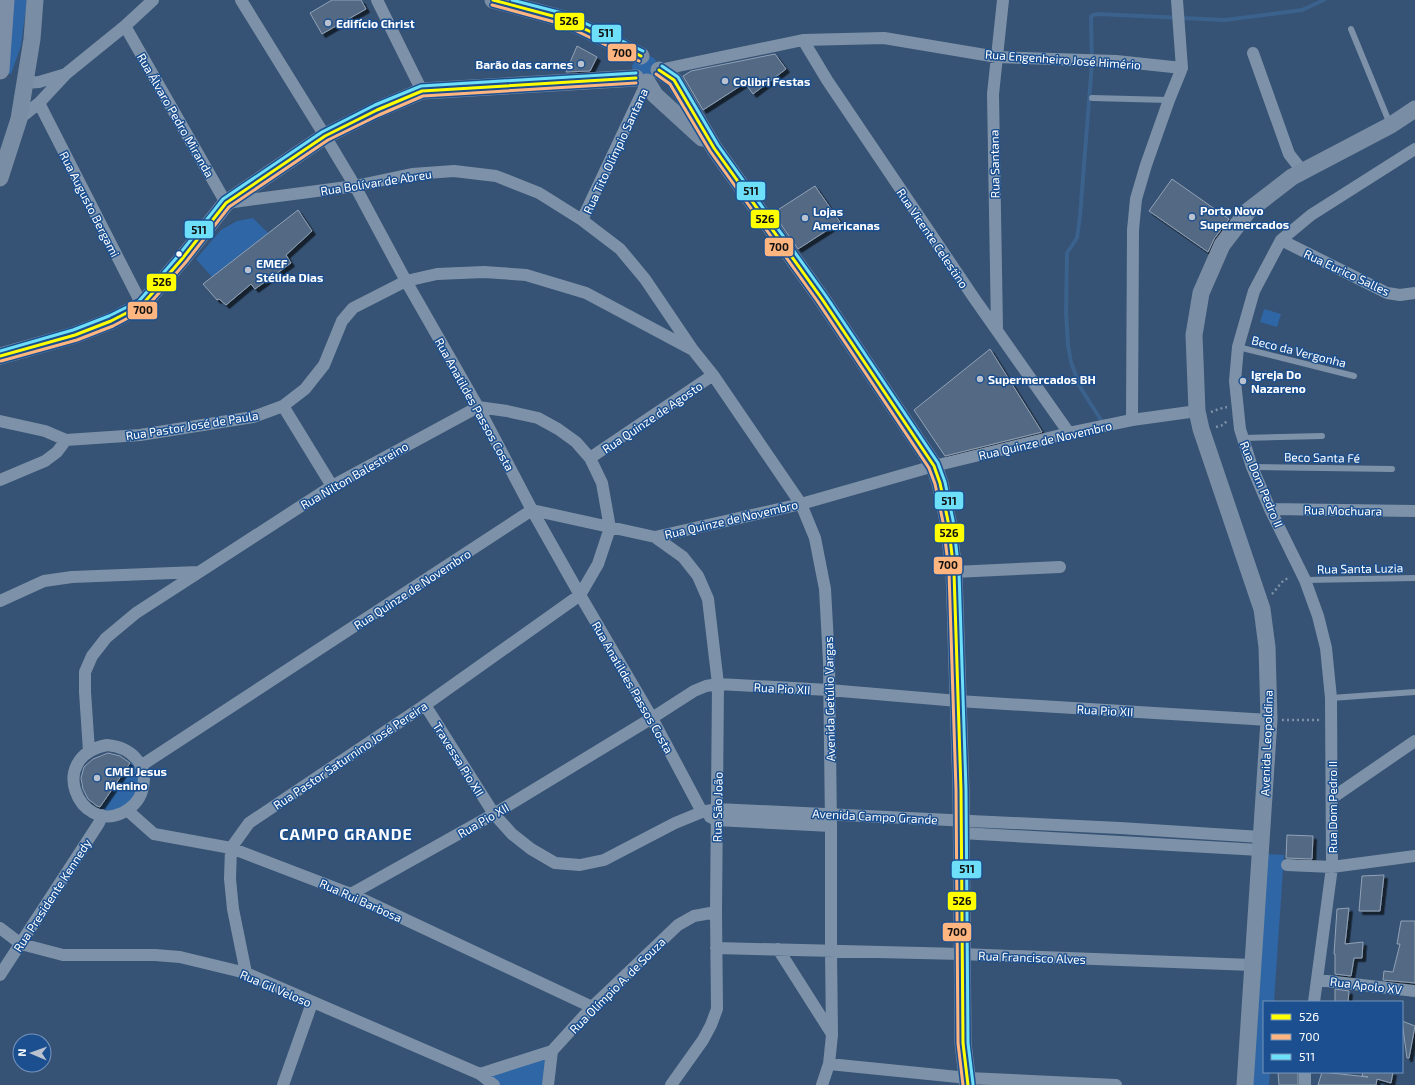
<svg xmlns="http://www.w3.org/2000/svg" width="1415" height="1085" font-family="'Exo 2',sans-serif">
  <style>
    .green { fill: #2f66a5 }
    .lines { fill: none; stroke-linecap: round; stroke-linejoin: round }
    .stream { stroke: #3b618d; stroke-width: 4 }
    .building { fill: #526984; stroke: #92a2b6; filter: url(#shadow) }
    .path { stroke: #7d92a8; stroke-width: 2.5; stroke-dasharray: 2 3; stroke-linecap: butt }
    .lane { stroke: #7d92a8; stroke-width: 6 }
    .street { stroke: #7d92a8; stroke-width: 12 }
    .secondary { stroke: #798da4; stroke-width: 17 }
    .primary { stroke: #7d8ea7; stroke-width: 19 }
    .bus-1-casing { stroke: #1b4f8f; stroke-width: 6 }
    .bus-2-casing { stroke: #1b4f8f; stroke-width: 6 }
    .bus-3-casing { stroke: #1b4f8f; stroke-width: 6 }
    .bus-1 { stroke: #ff0; stroke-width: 3 }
    .bus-2 { stroke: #ffb580; stroke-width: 3 }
    .bus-3 { stroke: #6ddff8; stroke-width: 3 }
    .poi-dot { fill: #b9c2ce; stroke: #1b4f8f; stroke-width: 1.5 }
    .bus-dot { fill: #fff; stroke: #1b4f8f; stroke-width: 1.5 }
    .labels { text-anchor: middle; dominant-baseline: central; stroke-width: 3; stroke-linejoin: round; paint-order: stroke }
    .poi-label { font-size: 12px; font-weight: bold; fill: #fff; stroke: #1b4f8f; text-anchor: start }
    .street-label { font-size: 12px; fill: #fff; stroke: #1b4f8f }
    .district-label { font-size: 16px; font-weight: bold; letter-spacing: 1px; fill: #fff; stroke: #1b4f8f }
    .line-badge { stroke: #1b4f8f; stroke-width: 1.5 }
    .pale-badge-label { font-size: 11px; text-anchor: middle; font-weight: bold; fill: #111 }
  </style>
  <defs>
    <filter id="shadow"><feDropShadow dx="3.5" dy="3.5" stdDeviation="0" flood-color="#0009"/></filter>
  </defs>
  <rect width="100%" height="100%" fill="#365274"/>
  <path class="green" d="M14 0H27L21 46 11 74 5 73Z
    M647 55 654 58 658 64 657 76 654 79 633 72 632 66 634 62Z
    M253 218 268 233 212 277 196 259 221 230 237 221Z
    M1264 309 1281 314 1277 327 1260 322Z
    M134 759 142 778 128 808 99 812Z
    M1266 854 1284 855 1274 1002H1264V1072H1270L1269 1085H1253Z
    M552 1051 548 1085H494L480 1074Z"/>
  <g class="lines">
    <path class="stream" d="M1101 420 1080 387 1071 362 1068 345 1066 312 1067 253 1077 238 1080 216 1092 63 1091 17 1093 15 1098 14 1225 20 1302 10 1324 0"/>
  </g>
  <path class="building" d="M332 0H361L366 9 322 34 310 13Z
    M577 46 597 57 590 71 566 72Z
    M775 54 786 69 753 94 745 83 703 110 683 76 691 71Z
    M1172 179 1229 219 1214 239 1208 252 1149 211Z
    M815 186 840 222 798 249 773 213Z
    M298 210 312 231 286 255 291 263 255 289 251 284 226 305 219 299 217 300 203 284Z
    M990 349 1042 432 945 456 914 410Z
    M108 753 120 756 130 763 100 807 97 806 88 799 83 789 81 778 84 767 93 759Z
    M1287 835 1313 836 1312 859 1286 858Z
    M1384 875 1380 911H1359L1362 876Z
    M1349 908 1345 944 1363 942 1362 958H1354L1351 976 1335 974V954H1334L1337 909Z
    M1401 921H1415V983L1383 980 1384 971 1393 972 1400 944H1397Z
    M1335 989 1349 991 1348 1002H1335Z
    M1402 1021 1415 1026 1409 1058H1407Z
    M1278 1072H1298V1085H1279Z
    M1322 1072 1368 1077 1362 1076 1363 1072H1393L1391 1083 1377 1079 1376 1085H1318Z"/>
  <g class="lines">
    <path class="path" d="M1211 412 1219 409 1227 407
      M1216 427 1223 425 1227 421
      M1272 594 1283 581 1290 577
      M1282 720H1319"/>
    <path class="lane" d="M1351 29 1390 124
      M1092 98 1169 100
      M1238 347 1354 376
      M1243 438 1322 436
      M1252 467 1392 469
      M1305 580 1415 578
      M1331 698 1415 692"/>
    <path class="street" d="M241 0 325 136 355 186 406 281 478 407 532 510 580 595 652 718 702 812
      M377 0 422 91
      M125 26 226 203 355 186 412 174 454 171 496 176 539 193 582 220 620 249 645 279 693 350 713 375 801 504 815 538 825 589 829 662 831 826V951L832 1035 829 1064 822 1085
      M803 40 827 80 974 298 1069 433
      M1253 53 1289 154 1303 172
      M659 70 803 40 884 38 997 57 1116 61 1182 68
      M25 83 39 82 66 74
      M39 103 142 305
      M19 119 39 103 67 73 125 26 153 0
      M582 220 647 82
      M1281 240 1387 293 1400 295 1415 293
      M997 329 993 94 1003 0
      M283 406 332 486
      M1132 420 1133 230 1136 199 1146 165 1169 100 1182 68 1177 0
      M0 421 45 431 66 440 140 435 253 417 283 406 305 389 324 365 342 321 353 308 406 281 437 274 484 272 526 275 586 293 691 349
      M590 458 713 375
      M0 480 45 461 57 452 66 440
      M1270 509 1415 511
      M655 537 683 557 698 576 708 599 718 684 716 912 717 1009 711 1025 703 1040 671 1085
      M954 572 1060 567
      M0 601 44 581 72 577 198 572
      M425 705 494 814 512 834 531 849 555 863 580 865 604 860 675 823 702 812 717 809 1120 828 1261 837
      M107 745C131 747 150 765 142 791 139 801 132 808 122 813 79 833 46 757 107 745Z
      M89 751 85 692V672L92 656 106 638 136 613 332 486 478 407 507 411 538 418 558 429 576 442 590 458 602 483 610 528 598 564 580 595 425 705 249 823 231 848 230 879 233 909 246 973
      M142 765 532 510 655 537 801 504 934 466 1069 433 1132 420 1197 411
      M1332 798 1415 741
      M127 810 154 834 231 848 351 894 592 1007
      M710 817 716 820 831 826
      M961 833 1260 850
      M1287 865 1332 867 1415 856
      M351 894 494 814 652 718 694 691 706 686 718 684 829 690 958 701 1269 720
      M0 928 21 944 63 955H155L180 957 246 973 480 1074 494 1085
      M716 948 961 954 1252 965
      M778 949 832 1034
      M0 975 99 823 102 815
      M1318 980 1415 991
      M1314 1002 1332 867 1331 698 1326 648 1318 616 1305 580 1270 509 1252 467 1240 429 1235 381 1238 347 1254 291 1281 240 1311 215 1415 149
      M829 1064 968 1078 1116 1085
      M480 1074 552 1051
      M283 1085 312 1003
      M548 1085 552 1051 592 1007 678 925 694 916 716 912
      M1305 1085V1072"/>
    <path class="secondary" d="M493 0 564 19 641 56
      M659 70 674 80 714 148 822 299 934 466 940 483 948 521 954 572 961 790 963 1043 968 1085
      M647 82 655 95 702 138
      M0 178 19 119 32 39 35 0
      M0 356 75 335 111 321 142 305 182 259 226 203 325 136 377 110 422 91 636 78
      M1245 1085 1269 720 1267 647 1262 609 1201 429 1197 411 1194 335 1201 293 1222 245 1248 211 1292 177 1391 125 1415 109"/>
    <path class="primary" d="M0 70 5 0"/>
    <g class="bus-1-casing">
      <path id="bus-1" d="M493 0 564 19 641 56
        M659 70 674 80 714 148 822 299 934 466 940 483 948 521 954 572 961 790 963 1043 968 1085
        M0 356 75 335 111 321 142 305 182 259 226 203 325 136 377 110 422 91 636 78"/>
    </g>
    <g class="bus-2-casing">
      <path id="bus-2" d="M492 5 562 24 639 61
        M656 74 670 84 710 151 818 302 929 468 935 484 943 522 949 572 956 790 958 1043 963 1085
        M1 361 77 340 113 326 145 309 186 262 229 207 328 140 379 115 423 96 636 83"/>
    </g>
    <g class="bus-3-casing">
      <path id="bus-3" d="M512 0 566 14 643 51
        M662 66 678 77 718 145 826 296 938 463 945 482 953 520 959 572 966 790 968 1043 973 1084
        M0 351 73 330 109 316 139 301 178 256 223 199 322 132 375 105 421 86 636 73"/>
    </g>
    <use href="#bus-1" class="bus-1"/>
    <use href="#bus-2" class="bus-2"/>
    <use href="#bus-3" class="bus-3"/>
  </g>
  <g class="poi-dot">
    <circle cx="328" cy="23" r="4"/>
    <circle cx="581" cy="64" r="4"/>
    <circle cx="725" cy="81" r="4"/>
    <circle cx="1192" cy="217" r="4"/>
    <circle cx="805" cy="218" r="4"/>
    <circle cx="248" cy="270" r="4"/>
    <circle cx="980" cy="379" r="4"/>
    <circle cx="1243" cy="381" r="4"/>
    <circle cx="97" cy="778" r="4"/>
  </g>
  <circle class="bus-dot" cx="179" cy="254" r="3.5"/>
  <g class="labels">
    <g class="poi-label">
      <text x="336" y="23">Edifício Christ</text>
      <text x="573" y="64" text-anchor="end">Barão das carnes</text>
      <text x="733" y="81">Colibri Festas</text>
      <text x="1200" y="210">Porto Novo<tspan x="1200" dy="14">Supermercados</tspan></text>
      <text x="813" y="211">Lojas<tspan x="813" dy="14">Americanas</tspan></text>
      <text x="256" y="263">EMEF<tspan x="256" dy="14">Stélida Dias</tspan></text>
      <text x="1251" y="374">Igreja Do<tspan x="1251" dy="14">Nazareno</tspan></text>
      <text x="988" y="379">Supermercados BH</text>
      <text x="105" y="771">CMEI Jesus<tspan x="105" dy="14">Menino</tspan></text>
    </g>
    <g class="street-label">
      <text transform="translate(1063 59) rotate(4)">Rua Engenheiro José Himério</text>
      <text transform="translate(176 115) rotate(60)">Rua Álvaro Pedro Miranda</text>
      <text transform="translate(615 151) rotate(-65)">Rua Tito Olímpio Santana</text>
      <text transform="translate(994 164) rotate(-91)">Rua Santana</text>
      <text transform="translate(376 182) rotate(-9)">Rua Bolívar de Abreu</text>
      <text transform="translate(90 204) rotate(63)">Rua Augusto Bergami</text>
      <text transform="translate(933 238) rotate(56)">Rua Vicente Celestino</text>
      <text transform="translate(1347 272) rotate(25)">Rua Eurico Salles</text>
      <text transform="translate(1299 351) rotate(14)">Beco da Vergonha</text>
      <text transform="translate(475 404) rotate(61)">Rua Anatildes Passos Costa</text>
      <text transform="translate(652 417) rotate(-34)">Rua Quinze de Agosto</text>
      <text transform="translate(192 425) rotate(-9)">Rua Pastor José de Paula</text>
      <text transform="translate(1045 440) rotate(-13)">Rua Quinze de Novembro</text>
      <text transform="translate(1322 457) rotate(1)">Beco Santa Fé</text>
      <text transform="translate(354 475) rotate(-30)">Rua Nilton Balestreino</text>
      <text transform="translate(1262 484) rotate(67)">Rua Dom Pedro II</text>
      <text transform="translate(1343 510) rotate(1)">Rua Mochuara</text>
      <text transform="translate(731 519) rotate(-13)">Rua Quinze de Novembro</text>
      <text transform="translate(1360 568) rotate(-1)">Rua Santa Luzia</text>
      <text transform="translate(412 589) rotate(-33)">Rua Quinze de Novembro</text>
      <text transform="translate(633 687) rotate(60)">Rua Anatildes Passos Costa</text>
      <text transform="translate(782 688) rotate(3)">Rua Pio XII</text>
      <text transform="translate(829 699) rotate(-91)">Avenida Getúlio Vargas</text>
      <text transform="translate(1105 710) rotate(3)">Rua Pio XII</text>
      <text transform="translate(1266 743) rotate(-88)">Avenida Leopoldina</text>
      <text transform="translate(350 755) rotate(-34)">Rua Pastor Saturnino José Pereira</text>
      <text transform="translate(459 759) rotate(58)">Travessa Pio XII</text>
      <text transform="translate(717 807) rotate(-89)">Rua São João</text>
      <text transform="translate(1332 807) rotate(-90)">Rua Dom Pedro II</text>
      <text transform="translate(875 816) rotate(3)">Avenida Campo Grande</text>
      <text transform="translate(483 820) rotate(-30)">Rua Pio XII</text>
      <text transform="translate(52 895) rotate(-57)">Rua Presidente Kennedy</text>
      <text transform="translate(361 900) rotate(24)">Rua Rui Barbosa</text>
      <text transform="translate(1032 957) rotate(2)">Rua Francisco Alves</text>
      <text transform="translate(617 985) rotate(-45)">Rua Olímpio A. de Souza</text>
      <text transform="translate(1366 985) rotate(7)">Rua Apolo XV</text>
      <text transform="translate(276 988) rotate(23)">Rua Gil Veloso</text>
    </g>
    <g class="district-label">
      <text x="346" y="833">CAMPO GRANDE</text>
    </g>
  </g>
  <g class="line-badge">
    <rect x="554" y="12" width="31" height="19" rx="4" fill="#ff0"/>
    <rect x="591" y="24" width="31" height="19" rx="4" fill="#6ddff8"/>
    <rect x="607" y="43" width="30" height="19" rx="4" fill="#ffb580"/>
    <rect x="736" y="181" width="30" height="20" rx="4" fill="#6ddff8"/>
    <rect x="750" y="209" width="30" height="20" rx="4" fill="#ff0"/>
    <rect x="184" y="220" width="30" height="19" rx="4" fill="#6ddff8"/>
    <rect x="764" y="237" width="30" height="20" rx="4" fill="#ffb580"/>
    <rect x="146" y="273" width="31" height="19" rx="4" fill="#ff0"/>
    <rect x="127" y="301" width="31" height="19" rx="4" fill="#ffb580"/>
    <rect x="934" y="491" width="30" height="19" rx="4" fill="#6ddff8"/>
    <rect x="934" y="523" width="31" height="20" rx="4" fill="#ff0"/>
    <rect x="933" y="556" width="30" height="19" rx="4" fill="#ffb580"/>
    <rect x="951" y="860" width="31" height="19" rx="4" fill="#6ddff8"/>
    <rect x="947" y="891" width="30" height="20" rx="4" fill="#ff0"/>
    <rect x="942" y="922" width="30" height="20" rx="4" fill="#ffb580"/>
  </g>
  <g class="pale-badge-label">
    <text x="569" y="25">526</text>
    <text x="606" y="37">511</text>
    <text x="622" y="57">700</text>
    <text x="751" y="195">511</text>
    <text x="765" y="223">526</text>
    <text x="199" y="234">511</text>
    <text x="779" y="251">700</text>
    <text x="162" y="286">526</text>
    <text x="143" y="314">700</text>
    <text x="949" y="505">511</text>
    <text x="949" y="537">526</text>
    <text x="948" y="569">700</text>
    <text x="967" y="873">511</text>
    <text x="962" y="905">526</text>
    <text x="957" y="936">700</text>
  </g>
  <rect x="1263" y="1001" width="140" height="72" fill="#1b4f8f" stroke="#7695bc"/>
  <rect x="1271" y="1014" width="20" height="6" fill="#ffff00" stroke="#7695bc"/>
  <text x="1299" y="1021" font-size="12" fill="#ffffff">526</text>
  <rect x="1271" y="1034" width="20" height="6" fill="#ffb580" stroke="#7695bc"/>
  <text x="1299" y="1041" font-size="12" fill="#ffffff">700</text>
  <rect x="1271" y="1054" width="20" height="6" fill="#6ddff8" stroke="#7695bc"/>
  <text x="1299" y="1061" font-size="12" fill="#ffffff">511</text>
  <g transform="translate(32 1053) rotate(272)"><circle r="19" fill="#1b4f8f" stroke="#7695bc"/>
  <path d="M0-3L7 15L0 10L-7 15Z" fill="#b9c2ce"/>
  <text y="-6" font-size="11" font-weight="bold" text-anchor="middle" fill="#ffffff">N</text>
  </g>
</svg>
